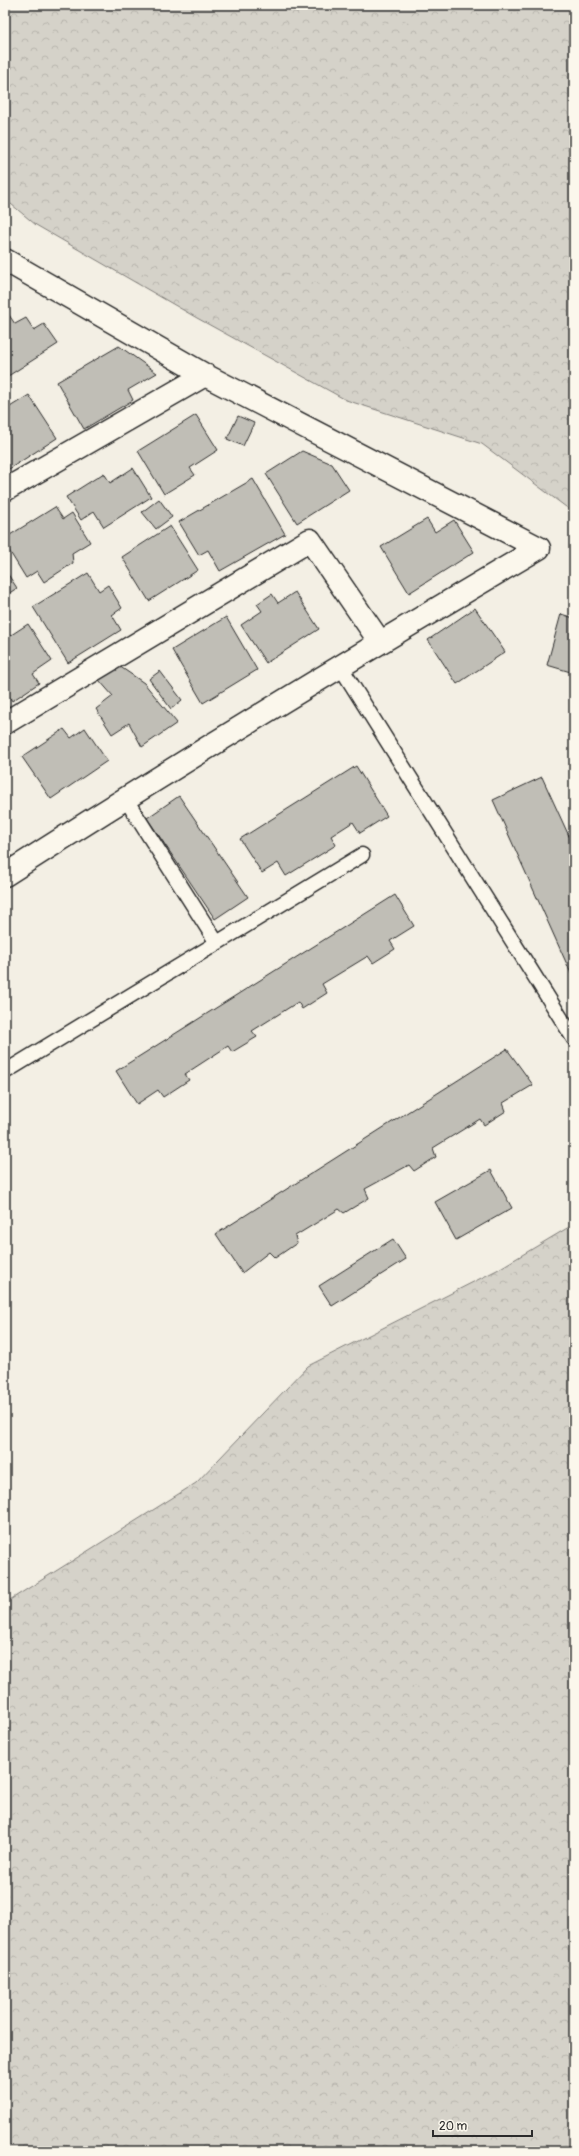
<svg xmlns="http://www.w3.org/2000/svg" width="579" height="2156" font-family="Pangolin,sans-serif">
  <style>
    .forest { fill: url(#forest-crowns); stroke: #807e7a }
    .building { fill: #c0beb6; stroke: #2b2b2b }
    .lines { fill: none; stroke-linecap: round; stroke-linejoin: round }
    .service-casing { stroke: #2b2b2b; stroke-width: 17 }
    .minor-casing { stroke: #2b2b2b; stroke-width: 25 }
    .service { stroke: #fbf7ec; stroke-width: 14 }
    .minor { stroke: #fbf7ec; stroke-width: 22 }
  </style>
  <defs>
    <pattern id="forest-crowns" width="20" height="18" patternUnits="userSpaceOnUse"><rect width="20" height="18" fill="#d5d2c9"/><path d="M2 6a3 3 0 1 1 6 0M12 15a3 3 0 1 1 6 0" fill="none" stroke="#b7b4ad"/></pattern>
  </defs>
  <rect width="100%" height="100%" fill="#f3efe4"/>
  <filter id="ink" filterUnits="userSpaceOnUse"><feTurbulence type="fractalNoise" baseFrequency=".025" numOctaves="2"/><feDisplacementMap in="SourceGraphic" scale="8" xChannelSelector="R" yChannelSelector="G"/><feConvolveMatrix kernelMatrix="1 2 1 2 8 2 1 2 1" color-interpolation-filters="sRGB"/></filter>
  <g filter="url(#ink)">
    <path class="forest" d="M5 5H574V513L482 444 346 400 197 318 36 225 5 199Z
      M574 1224V2151H5V1603L196 1483 308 1366 497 1270Z"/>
    <path class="building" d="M7 312 15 324 26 318 34 330 44 324 58 344 5 378V314Z
      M119 346 157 373 128 390 133 400 84 429 57 382Z
      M29 395 57 438 6 471 5 410Z
      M196 415 218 450 190 468 195 475 164 494 138 451Z
      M238 416 254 423 243 446 227 439Z
      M302 451 332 464 349 490 297 523 266 474Z
      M133 468 151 497 104 527 94 511 81 520 66 497 104 473 110 483Z
      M253 479 285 534 220 571 208 550 199 555 179 522Z
      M159 499 172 517 156 529 142 512Z
      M55 507 63 519 72 513 90 542 72 553 73 563 44 582 37 571 26 578 5 544V538Z
      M427 519 435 532 454 520 474 552 409 593 381 547Z
      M170 526 198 570 149 601 122 557Z
      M5 570 17 588 5 596Z
      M88 573 99 591 108 585 122 608 112 615 121 630 68 663 33 607Z
      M295 592 319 629 266 663 241 625 262 611 257 604 272 594 278 603Z
      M475 608 505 652 457 684 428 640Z
      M561 614 574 618V673L547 665Z
      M226 617 257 670 203 703 172 650Z
      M28 624 52 661 33 674 39 683 12 701 5 690V639Z
      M119 666 144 683 177 723 142 747 129 723 112 734 96 709 113 696 99 680Z
      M160 671 182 700 171 709 149 679Z
      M85 728 107 761 51 799 22 757 64 729 71 738Z
      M356 766 387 816 360 833 353 822 331 836 336 845 286 876 278 863 262 873 240 839Z
      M542 777 574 847V980L493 800Z
      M179 796 248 897 215 919 147 818Z
      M395 895 414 926 390 941 395 949 373 963 368 956 322 984 327 993 302 1009 298 1002 252 1031 257 1037 232 1052 228 1046 185 1074 189 1080 163 1097 158 1090 137 1104 116 1071Z
      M507 1049 533 1085 503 1103 506 1111 484 1125 480 1119 433 1148 436 1157 414 1171 409 1165 365 1189 369 1198 344 1213 339 1209 295 1236 297 1243 275 1258 269 1252 242 1273 216 1234Z
      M491 1170 512 1208 456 1240 435 1202Z
      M393 1239 406 1259 332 1306 319 1286Z"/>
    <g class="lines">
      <g class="service-casing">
        <path id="service" d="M340 666 574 1039
          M217 943 362 855
          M8 1070 217 943 125 798"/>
      </g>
      <g class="minor-casing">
        <path id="minor" d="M5 260 205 375 539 548C359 654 181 762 5 875
          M5 490 205 375
          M5 723 310 540 380 642"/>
      </g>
      <use href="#service" class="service"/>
      <use href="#minor" class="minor"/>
    </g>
  </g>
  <rect width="579" height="2156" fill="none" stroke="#fbf7ec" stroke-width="20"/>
  <rect x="10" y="10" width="559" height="2136" fill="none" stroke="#2b2b2b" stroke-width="1.5" filter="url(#ink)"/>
  <path d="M433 2130v6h99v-6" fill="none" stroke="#2b2b2b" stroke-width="2"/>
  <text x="439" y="2130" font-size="12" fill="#2b2b2b" stroke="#fbf7ec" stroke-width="3" paint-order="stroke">20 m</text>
</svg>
